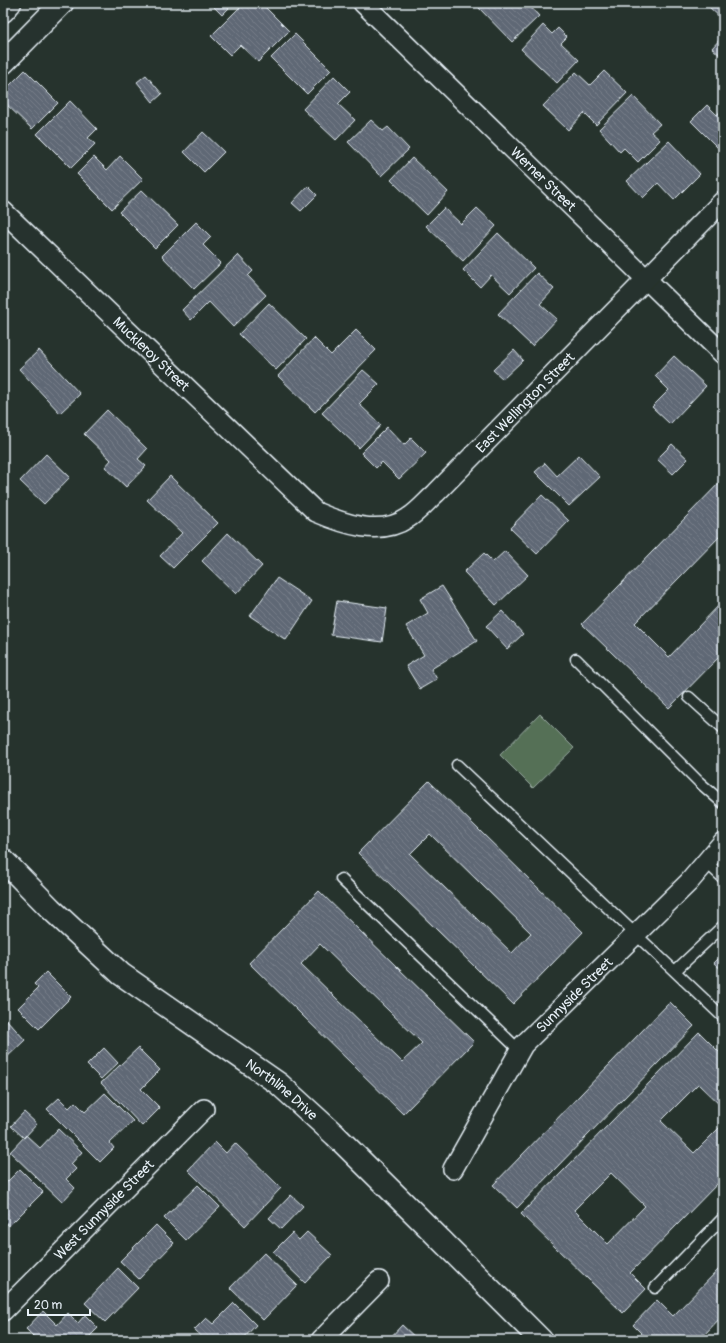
<svg xmlns="http://www.w3.org/2000/svg" width="726" height="1343" font-family="Pangolin,sans-serif">
  <style>
    .green { fill: #546f56; stroke: #9eb0a7 }
    .building { fill: url(#building-back-hatch); stroke: #e8f1f8; fill-rule: evenodd }
    .lines { fill: none; stroke-linecap: round; stroke-linejoin: round }
    .lane-casing { stroke: #e8f1f8; stroke-width: 13 }
    .street-casing { stroke: #e8f1f8; stroke-width: 22 }
    .secondary-casing { stroke: #e8f1f8; stroke-width: 25 }
    .lane { stroke: #26332d; stroke-width: 10 }
    .street { stroke: #26332d; stroke-width: 19 }
    .secondary { stroke: #26332d; stroke-width: 22 }
    .labels { text-anchor: middle; dominant-baseline: central; stroke-width: 3.5; stroke-linejoin: round; paint-order: stroke }
    .street-label { font-size: 14px; fill: #e8f1f8; stroke: #26332d }
  </style>
  <defs>
    <pattern id="building-back-hatch" width="6" height="6" patternUnits="userSpaceOnUse"><rect width="6" height="6" fill="#5f6875"/><path d="M-1 5l2 2M0 0l6 6M5-1l2 2" fill="none" stroke="#767e89"/></pattern>
  </defs>
  <rect width="100%" height="100%" fill="#26332d"/>
  <filter id="ink" filterUnits="userSpaceOnUse"><feTurbulence type="fractalNoise" baseFrequency=".025" numOctaves="2"/><feDisplacementMap in="SourceGraphic" scale="8" xChannelSelector="R" yChannelSelector="G"/><feConvolveMatrix kernelMatrix="1 2 1 2 8 2 1 2 1" color-interpolation-filters="sRGB"/></filter>
  <g filter="url(#ink)">
    <path class="green" d="M540 714 574 748 533 788 500 755Z"/>
    <path class="building" d="M210 3H234L222 15Z
      M244 3H261L289 31 258 62 240 45 230 55 211 36Z
      M485 3H527L539 16 512 42 479 8Z
      M711 3H723V20L708 6Z
      M543 25 552 34 558 28 567 37 561 43 579 60 557 83 521 49Z
      M295 34 331 70 307 94 271 58Z
      M723 36V58L712 48Z
      M25 70 58 103 32 129 3 101V92Z
      M604 71 627 93 596 125 584 113 568 130 543 106 576 72 590 85Z
      M146 75 162 94 153 102 137 82Z
      M334 76 350 92 338 104 355 120 336 140 303 109Z
      M633 96 660 124 651 132 660 140 638 162 624 148 620 152 599 129Z
      M70 101 97 129 88 138 95 144 71 168 37 134Z
      M707 105 717 115 723 108V153L691 121Z
      M371 120 383 131 388 127 409 149 381 176 348 142Z
      M203 132 224 152 204 172 184 152Z
      M669 141 700 174 674 200 658 183 643 198 627 181Z
      M120 156 143 179 112 209 77 174 94 157 107 170Z
      M412 158 448 192 427 215 391 180Z
      M308 186 317 195 301 211 292 203Z
      M142 190 178 225 155 248 119 212Z
      M444 208 461 224 477 208 496 226 463 261 426 226Z
      M196 222 211 237 203 245 221 263 194 289 162 256Z
      M498 233 534 268 510 293 491 275 480 287 463 270Z
      M238 255 253 271 248 276 266 295 233 327 209 302 191 320 182 310Z
      M537 273 554 289 540 304 557 319 532 346 498 314Z
      M269 303 306 339 276 370 239 334Z
      M356 330 376 350 315 412 278 376 314 338 331 355Z
      M39 350 80 394 60 413 19 369Z
      M514 350 523 360 503 379 493 370Z
      M674 356 706 386 670 424 652 407 669 390 655 376Z
      M363 370 379 384 359 404 381 425 359 448 322 413Z
      M107 410 147 449 138 459 146 466 126 487 105 467 111 460 84 434Z
      M387 427 404 445 411 438 426 453 399 479 382 462 376 468 361 453Z
      M672 444 688 459 673 474 657 459Z
      M46 454 70 477 44 504 20 481Z
      M579 455 600 477 569 506 535 472 545 463 557 476Z
      M170 476 218 523 173 568 160 556 182 533 147 500Z
      M723 479V533L635 623 669 657 723 601V653L669 708 582 624Z
      M542 495 569 521 537 554 510 528Z
      M228 533 262 566 236 594 202 561Z
      M505 551 528 575 496 605 464 572 484 553 493 562Z
      M277 578 312 601 286 640 250 616Z
      M442 586 477 641 431 669 437 679 420 689 406 666 424 655 406 626 428 613 420 599Z
      M337 601 387 608 382 642 331 635Z
      M502 611 523 634 507 649 486 626Z
      M429 781 583 932 513 1004 358 853ZM430 834 531 933 512 953 410 854Z
      M319 891 474 1042 403 1114 249 963ZM320 944 422 1043 402 1062 301 964Z
      M723 954V971L714 963Z
      M46 972 71 997 39 1029 18 1008 38 988 34 984Z
      M670 1002 694 1026 517 1208 493 1185Z
      M6 1019 25 1040 3 1061V1022Z
      M699 1032 723 1056V1108L698 1084 661 1121 694 1153 723 1124V1178L630 1273 646 1289 623 1313 521 1214ZM611 1173 645 1206 608 1244 574 1210Z
      M104 1048 118 1063 101 1079 87 1065Z
      M138 1048 160 1070 141 1089 160 1108 142 1126 101 1083Z
      M105 1093 133 1121 110 1143 114 1148 100 1162 47 1109 59 1098 69 1108 75 1102 85 1112Z
      M24 1112 37 1124 24 1138 11 1126Z
      M58 1129 82 1152 71 1164 76 1169 66 1179 75 1188 62 1202 10 1152 26 1135 40 1148Z
      M215 1142 226 1153 235 1143 281 1188 245 1226 188 1170Z
      M20 1169 43 1192 9 1226 3 1219V1186Z
      M198 1185 220 1207 186 1240 164 1218Z
      M291 1195 303 1206 281 1229 269 1218Z
      M156 1225 174 1243 139 1279 120 1261Z
      M307 1232 332 1255 305 1283 273 1252 292 1233 299 1240Z
      M264 1253 297 1285 263 1320 230 1288Z
      M723 1265V1315L702 1337 704 1340H648L633 1325 657 1300 673 1316Z
      M118 1268 138 1288 105 1322 85 1303Z
      M234 1303 256 1325 242 1340H205L194 1330 206 1318 213 1324Z
      M43 1311 57 1325 68 1313 78 1323 85 1315 98 1328 86 1340H37L26 1329Z
      M402 1325 418 1340H388Z"/>
    <g class="lines">
      <g class="lane-casing">
        <path id="lane" d="M576 659 699 782 723 803
          M689 697 723 728
          M457 765 723 1017
          M706 862 723 878
          M341 879 519 1050
          M675 971 723 926
          M655 1288 723 1218"/>
      </g>
      <g class="street-casing">
        <g id="street">
          <path id="s1" d="M363 3 723 354"/>
          <path id="s2" d="M3 211 316 512C344 524 380 537 408 518 418 512 427 501 436 493L723 201"/>
          <path id="s3" d="M453 1169 523 1045 689 882 723 842"/>
          <path id="s4" d="M3 1311 204 1109"/>
          <path d="M321 1340 379 1281"/>
        </g>
      </g>
      <g class="secondary-casing">
        <g id="secondary">
          <path d="M3 11 10 3"/>
          <path d="M3 63 62 3"/>
          <path id="s5" d="M3 860 51 909 121 974 279 1084 335 1135 425 1224 541 1340"/>
        </g>
      </g>
      <use href="#lane" class="lane"/>
      <use href="#street" class="street"/>
      <use href="#secondary" class="secondary"/>
    </g>
  </g>
  <g class="labels">
    <g class="street-label">
      <text stroke="none"><textPath href="#s1" startOffset="252">Werner Street</textPath></text>
      <text stroke="none"><textPath href="#s2" startOffset="206">Muckleroy Street</textPath></text>
      <text stroke="none"><textPath href="#s2" startOffset="695">East Wellington Street</textPath></text>
      <text stroke="none"><textPath href="#s3" startOffset="214">Sunnyside Street</textPath></text>
      <text stroke="none"><textPath href="#s5" startOffset="362">Northline Drive</textPath></text>
      <text stroke="none"><textPath href="#s4" startOffset="143">West Sunnyside Street</textPath></text>
    </g>
  </g>
  <rect width="726" height="1343" fill="none" stroke="#26332d" stroke-width="16"/>
  <rect x="8" y="8" width="710" height="1327" fill="none" stroke="#e8f1f8" stroke-width="1.5" filter="url(#ink)"/>
  <path d="M28 1309v6h62v-6" fill="none" stroke="#e8f1f8" stroke-width="2"/>
  <text x="34" y="1309" font-size="12" fill="#e8f1f8" stroke="#26332d" stroke-width="3" paint-order="stroke">20 m</text>
</svg>
